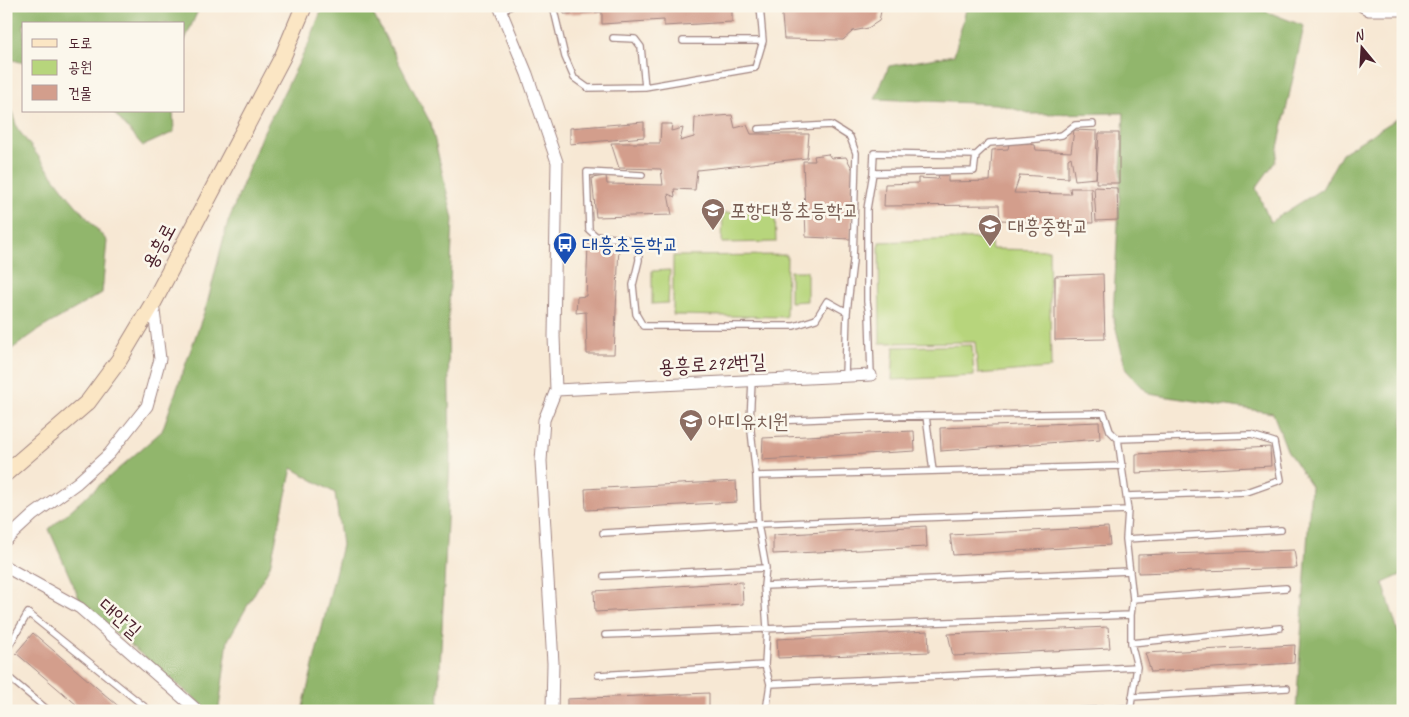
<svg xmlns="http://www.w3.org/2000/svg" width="1409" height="717" font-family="Caveat,'Poor Story',sans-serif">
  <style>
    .green { fill: #b7d57c; stroke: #807a54 }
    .forest { fill: #91b66c; stroke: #6e6a4c }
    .building { fill: #d39e8c }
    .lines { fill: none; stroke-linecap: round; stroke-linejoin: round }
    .service-casing { stroke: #a08480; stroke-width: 8 }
    .minor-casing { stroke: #a08480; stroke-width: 13 }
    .secondary-casing { stroke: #a08480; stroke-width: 18 }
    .path { stroke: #a08480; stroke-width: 2; stroke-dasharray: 1 4; stroke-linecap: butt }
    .service { stroke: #fff; stroke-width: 5.5 }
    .minor { stroke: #fff; stroke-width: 11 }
    .secondary { stroke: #fbe6c4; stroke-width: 16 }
    .labels { text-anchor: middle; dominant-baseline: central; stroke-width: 5; stroke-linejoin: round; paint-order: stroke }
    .education-label { font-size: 20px; fill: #785e54; stroke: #fbf7ec; text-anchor: start }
    .transit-label { font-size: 20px; fill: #164399; stroke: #fbf7ec; text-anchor: start }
    .street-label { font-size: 20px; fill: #4a1f2b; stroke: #fbf7ec }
  </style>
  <rect width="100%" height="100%" fill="#fbf7ec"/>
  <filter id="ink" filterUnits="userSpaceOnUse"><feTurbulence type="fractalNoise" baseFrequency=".02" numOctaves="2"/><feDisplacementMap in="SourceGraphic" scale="10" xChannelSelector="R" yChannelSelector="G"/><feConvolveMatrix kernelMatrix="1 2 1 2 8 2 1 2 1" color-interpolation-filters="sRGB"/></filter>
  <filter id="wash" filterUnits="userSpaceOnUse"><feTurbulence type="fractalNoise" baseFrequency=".0096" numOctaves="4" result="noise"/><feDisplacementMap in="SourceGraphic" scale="20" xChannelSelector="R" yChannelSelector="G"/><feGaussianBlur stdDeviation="1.12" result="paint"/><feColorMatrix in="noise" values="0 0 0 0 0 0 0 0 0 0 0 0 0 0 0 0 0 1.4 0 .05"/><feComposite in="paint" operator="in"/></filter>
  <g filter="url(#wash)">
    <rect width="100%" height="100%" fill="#f7e8d4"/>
    <path class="green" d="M775 211 776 242 722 243 723 213Z
      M990 238 992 249 1049 250 1051 368 978 374 975 342 880 343 879 242Z
      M787 255 786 317 673 315V256Z
      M670 270 668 303 652 304V271Z
      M790 271H807V301L790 302Z
      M972 345 974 376 892 380 894 347Z"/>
    <path class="forest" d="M6 6H200L184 42V24H24V63L6 58Z
      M323 6H369L431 124 453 219 448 327 450 459 438 711H302L342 545 335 493 292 468 270 566 228 640 219 708 207 709 82 605 49 529 162 431 207 304 227 225 261 137 309 43Z
      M967 6H1252L1304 26 1275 162 1256 188 1270 222 1322 189 1342 153 1403 115V574L1383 583 1403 648V711H1296L1311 486 1287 450 1273 413 1149 394 1126 370 1113 316 1124 113 1032 114 997 104 875 99 889 66 954 55Z
      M6 93 17 128 69 197 107 241 102 293 40 329 6 353Z
      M112 111H173L174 132 143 146Z"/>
    <g id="blocks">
      <path class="building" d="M563 6H732V22L664 26V20L602 24V12L564 14Z
        M787 6H882L879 21 868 28 853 31 843 40 784 39 782 16Z
        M732 115 735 128 747 125 751 134H809L807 158 697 170 695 190 674 189 675 197 668 194 672 215 596 217 592 178 606 176 607 184 663 185 661 169 619 168 611 143H660L661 124H672L671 131 683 128 680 141 694 137 695 118Z
        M644 122V137L570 144V128Z
        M1074 130 1097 131 1096 178 1075 180 1071 157 1068 159V178L1020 175 1014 193 1071 194 1070 188H1091L1093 223 1000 220 999 205 884 206 885 184 918 183V178L938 179 939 175H948V182L990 181 992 150 1008 149 1009 144 1023 143 1035 145 1036 150 1071 152Z
        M1099 133H1119V183H1096Z
        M828 154 831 158 846 157 853 170 851 239 806 237 803 161H815L814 156Z
        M1094 187 1117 188 1118 220 1096 221Z
        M588 245 619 246 614 354H587L586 312 576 313 577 297 586 296Z
        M1103 274 1105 339 1055 340V276Z
        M1099 422 1100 439 941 451 940 428Z
        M914 431 915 451 762 460 763 438Z
        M1270 447 1271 466 1136 473V454Z
        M736 481 737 502 586 510 585 489Z
        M926 526 927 547 773 554V535Z
        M1108 527 1110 545 953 555 950 535Z
        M1294 550 1297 568 1138 573V555Z
        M742 582 743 604 595 612 594 591Z
        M1108 627 1110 648 953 656 948 634Z
        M928 631 929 652 778 658 777 639Z
        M33 633 124 711H84L16 653Z
        M1295 645 1294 663 1151 672 1145 653Z
        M709 693V711H567V699Z"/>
    </g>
  </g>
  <g filter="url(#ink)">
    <use href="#blocks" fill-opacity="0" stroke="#a08480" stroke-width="1"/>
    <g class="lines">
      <g class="service-casing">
        <path id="service" d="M553 6 565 57 574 78 588 88 645 87 755 68 763 41 760 6
          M502 11 511 6
          M613 38 635 39 641 47 645 87
          M683 41H763
          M758 129 831 125 850 137 856 153 853 261 847 312 845 376
          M976 155 989 143 1036 139 1062 135 1075 125 1093 124
          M642 175 587 172 589 230 596 236 625 239 638 245 639 260 633 285 636 314 643 326H794L816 319 827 301 847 312
          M871 375 869 313 867 302V209L873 173 874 153 976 155 974 171 873 173
          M752 381 750 422 756 476 758 524 766 568 764 586 767 628 765 665 770 684 766 711
          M926 416 933 471
          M750 422 866 417 1104 413 1110 431 1118 439
          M756 476 1123 466
          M1126 496 1247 492 1281 480 1274 442 1251 435 1118 439 1128 510 1126 539 1133 599 1131 615V643L1137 667 1130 711
          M603 533 758 524 1128 510
          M1126 539 1281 530
          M604 576 766 568
          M764 586 1130 571
          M1133 599 1286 588
          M605 635 1131 615
          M1131 643 1280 628
          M6 651 28 613 150 711
          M6 675 49 711
          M598 675 765 665
          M770 684 1137 667
          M1132 697 1287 688
          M1077 711 1131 708"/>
      </g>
      <g class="minor-casing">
        <path id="minor" d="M499 6 527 74 557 162 554 336 556 390 544 420 541 461 553 663 552 711
          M1362 6 1369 10H1403
          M556 390 871 375
          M6 540 33 515 77 483 109 454 147 406 160 359 153 303
          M6 567 80 608 198 711"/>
      </g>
      <g class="secondary-casing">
        <path id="secondary" d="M6 473 88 402 119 360 153 303 283 56 304 6"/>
      </g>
      <path class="path" d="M648 251 656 250"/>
      <use href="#service" class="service"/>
      <use href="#minor" class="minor"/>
      <use href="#secondary" class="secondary"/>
    </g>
  </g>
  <defs>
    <g id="school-pin" transform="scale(1.25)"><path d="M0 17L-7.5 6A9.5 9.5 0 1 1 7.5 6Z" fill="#8d6e63" stroke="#fbf7ec"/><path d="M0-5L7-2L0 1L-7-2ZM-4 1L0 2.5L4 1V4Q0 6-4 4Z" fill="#fff"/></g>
    <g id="bus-pin" transform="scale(1.25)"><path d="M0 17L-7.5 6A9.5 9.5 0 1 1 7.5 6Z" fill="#1a4fb4" stroke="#fbf7ec"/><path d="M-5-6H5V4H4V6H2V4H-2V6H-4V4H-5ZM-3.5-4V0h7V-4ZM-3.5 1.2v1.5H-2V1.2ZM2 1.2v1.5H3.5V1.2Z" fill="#fff"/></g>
  </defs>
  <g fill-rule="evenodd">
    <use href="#school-pin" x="713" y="210"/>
    <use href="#school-pin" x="990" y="226"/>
    <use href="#bus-pin" x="565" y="244"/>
    <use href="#school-pin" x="691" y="421"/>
  </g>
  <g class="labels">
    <g class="education-label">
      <text x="730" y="210">포항대흥초등학교</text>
      <text x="1008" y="226">대흥중학교</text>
      <text x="708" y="421">아띠유치원</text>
    </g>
    <g class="transit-label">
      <text x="582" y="244">대흥초등학교</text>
    </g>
    <g class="street-label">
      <text transform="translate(159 246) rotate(-62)">용흥로</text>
      <text transform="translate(712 364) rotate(-3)">용흥로292번길</text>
      <text transform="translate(120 618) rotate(41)">대안길</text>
    </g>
  </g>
  <rect width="1409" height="717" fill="none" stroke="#fbf7ec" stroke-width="25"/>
  <rect x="22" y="22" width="162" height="90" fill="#fbf7ec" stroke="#b4a19f"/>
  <rect x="32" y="39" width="25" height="8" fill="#fbe6c4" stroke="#b4a19f"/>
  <text x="68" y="48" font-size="15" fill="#4a1f2b">도로</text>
  <rect x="32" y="60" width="25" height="15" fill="#b7d57c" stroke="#b4a19f"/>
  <text x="68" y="72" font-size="15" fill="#4a1f2b">공원</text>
  <rect x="32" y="85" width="25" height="15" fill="#d39e8c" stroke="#b4a19f"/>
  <text x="68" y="98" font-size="15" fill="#4a1f2b">건물</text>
  <g transform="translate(1362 48) rotate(342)" stroke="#fbf7ec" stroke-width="4" paint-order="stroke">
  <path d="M0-4L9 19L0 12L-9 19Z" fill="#4a1f2b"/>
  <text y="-8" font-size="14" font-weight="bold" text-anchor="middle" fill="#4a1f2b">N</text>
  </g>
</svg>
